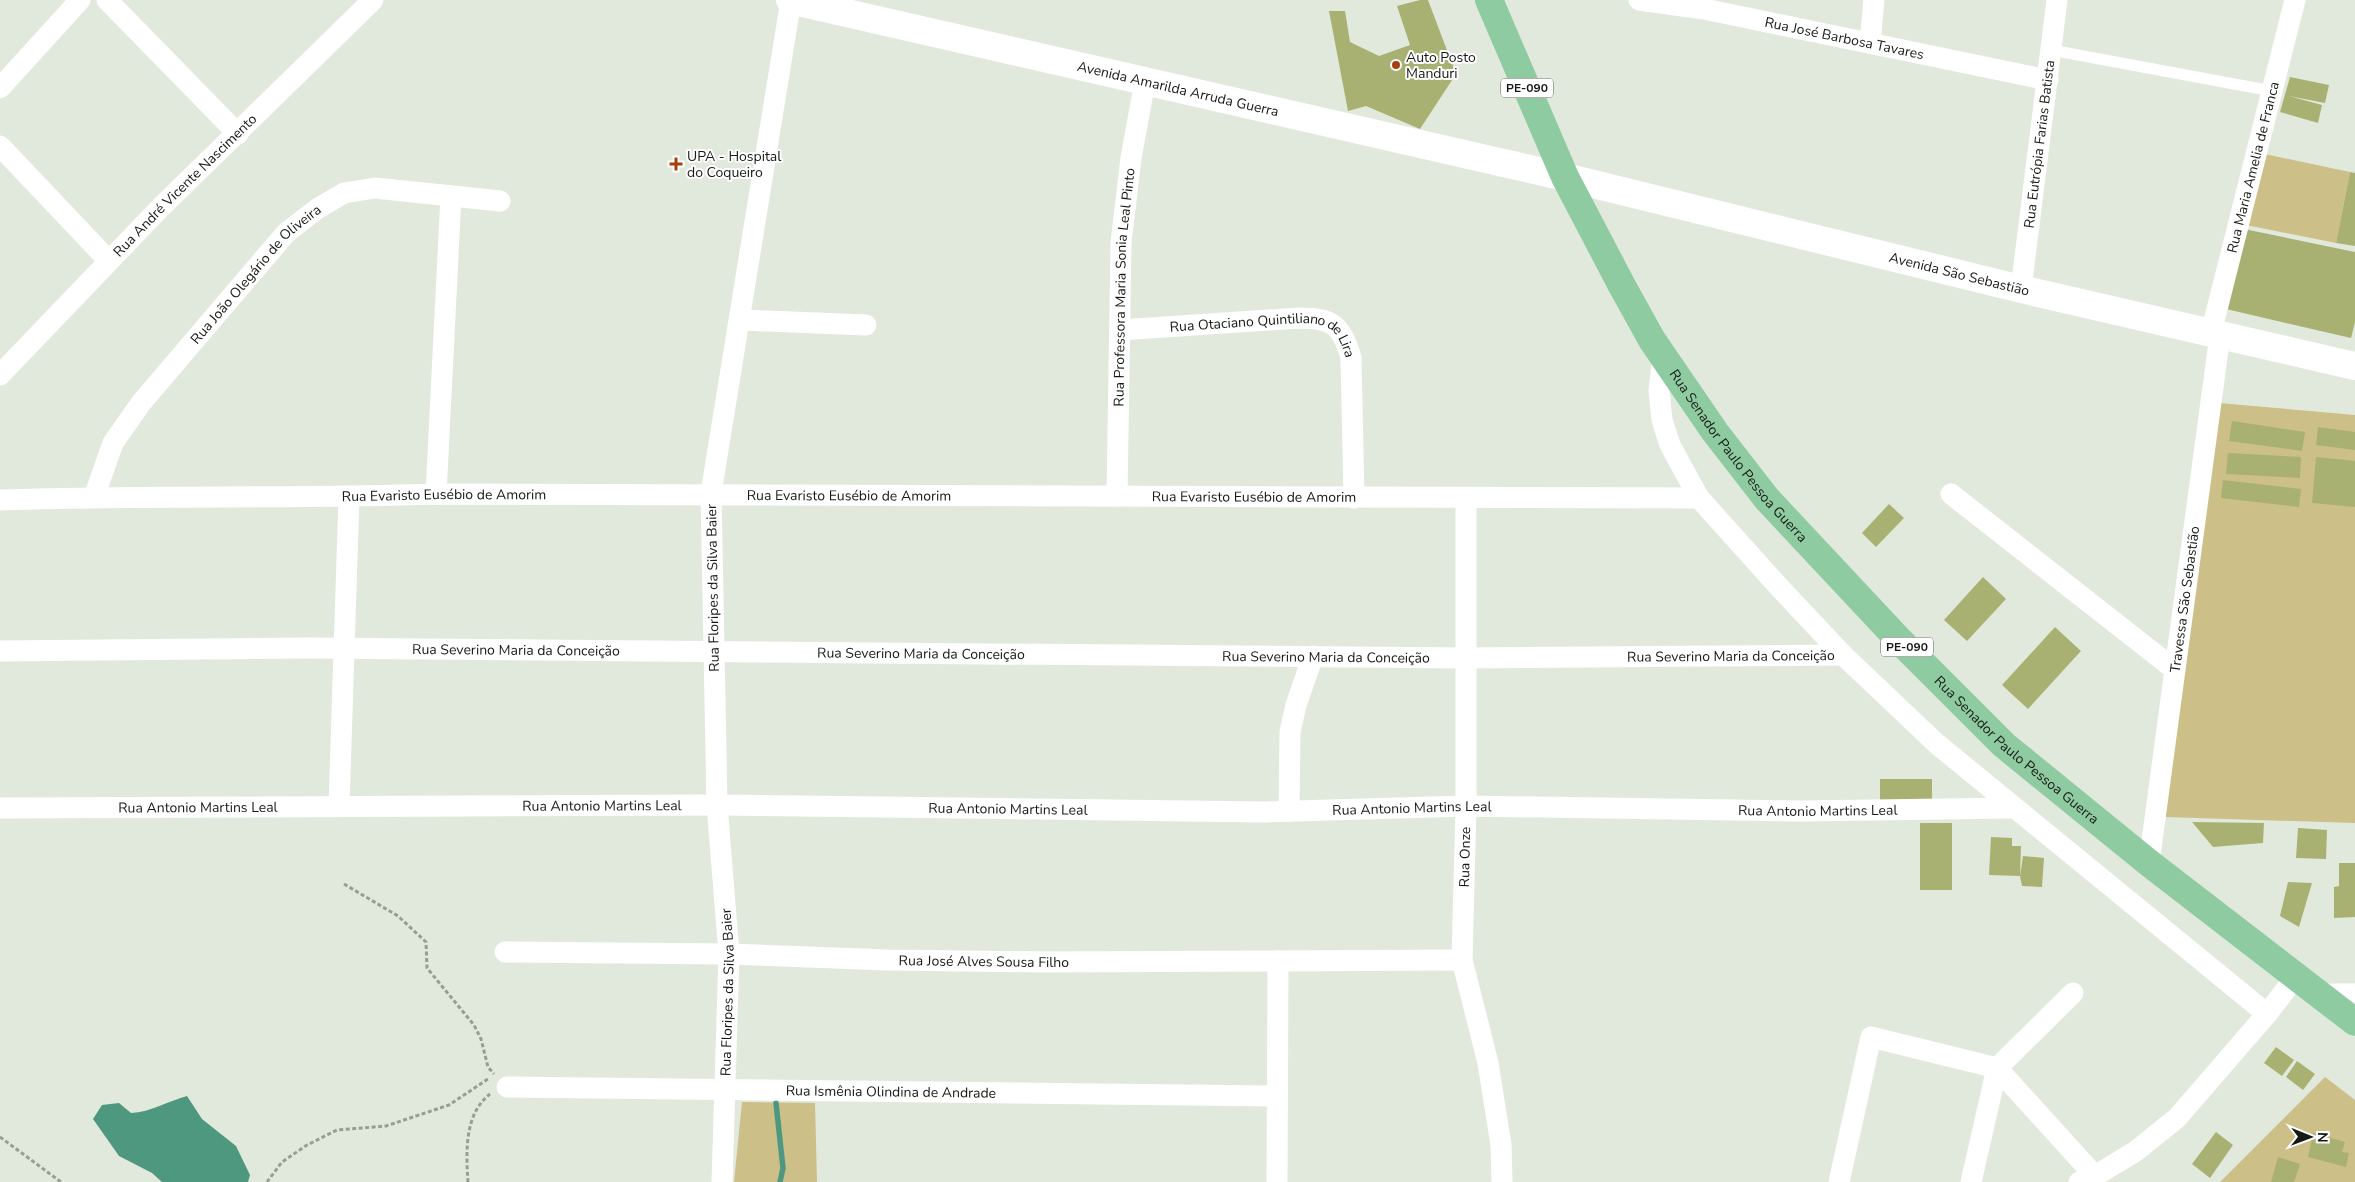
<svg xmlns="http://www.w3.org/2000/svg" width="2355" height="1182" font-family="'Nunito Sans',sans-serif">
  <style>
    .green { fill: #ccbf87 }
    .water { fill: #4e987f }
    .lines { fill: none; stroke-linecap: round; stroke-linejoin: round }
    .stream { stroke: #4e987f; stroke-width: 5.5 }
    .building { fill: #a9b172 }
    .path { stroke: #979d93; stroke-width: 3; stroke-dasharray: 4 2.5; stroke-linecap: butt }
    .lane { stroke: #fff; stroke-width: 11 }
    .street { stroke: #fff; stroke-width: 21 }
    .secondary { stroke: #fff; stroke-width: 28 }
    .primary { stroke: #8fcba1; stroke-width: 28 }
    .poi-dot { fill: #a5400f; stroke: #fff; stroke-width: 2 }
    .labels { text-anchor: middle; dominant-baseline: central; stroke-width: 4; stroke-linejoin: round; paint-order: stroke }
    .shield { fill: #fff; stroke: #5c5e5a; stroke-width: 1 }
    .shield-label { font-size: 12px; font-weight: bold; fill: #161914 }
    .street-label { font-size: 14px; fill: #161914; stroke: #fff }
    .poi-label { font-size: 14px; fill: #161914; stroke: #fff; text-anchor: start }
  </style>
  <rect width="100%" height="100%" fill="#e1e9dc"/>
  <path class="green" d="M2260 153 2350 172 2336 243 2246 225Z
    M2219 403 2355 415V823L2165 817Z
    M2325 1077 2355 1100V1182H2220Z
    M742 1102 815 1103 817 1182H734Z"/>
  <path class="water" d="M187 1096 202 1119 236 1146 250 1175 248 1182H162L152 1173 119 1156 93 1119 102 1105 119 1103 131 1113C151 1112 168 1101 187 1096Z"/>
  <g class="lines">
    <path class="stream" d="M776 1103 783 1168 780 1182"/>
  </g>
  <path class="building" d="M1420 0H1428L1456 74 1420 129 1366 106 1348 111 1329 11H1345L1350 42 1379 56 1410 45 1397 6Z
    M2290 77 2329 85 2325 103 2289 96 2322 105 2318 123 2280 112Z
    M2350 172 2355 173V246L2336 243Z
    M2244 229 2355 252V322L2351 338 2226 309Z
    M2232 421 2305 432 2302 451 2229 441Z
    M2318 427 2355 432V450L2316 445Z
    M2228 453 2301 457 2300 478 2226 474Z
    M2316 457 2355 461V507L2312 503Z
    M2223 480 2301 489 2299 507 2221 498Z
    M1889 504 1904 518 1876 547 1862 533Z
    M1983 577 2006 599 1967 641 1944 620Z
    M2055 627 2081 651 2028 709 2002 685Z
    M1880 779H1932V801L1880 802Z
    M2192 822 2264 823 2263 843 2213 847Z
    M1920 823H1952V890H1920Z
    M2298 828 2327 830 2326 859 2296 858Z
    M1991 837 2012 838V846H2021L2020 876 1989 875Z
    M2023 856 2044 858 2042 887 2022 886 2020 876Z
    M2339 863H2355V917L2334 918V887L2339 886Z
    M2288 882 2312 883 2299 927 2280 916Z
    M2276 1047 2294 1060 2282 1076 2264 1063Z
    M2297 1061 2315 1074 2303 1090 2286 1077Z
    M2216 1132 2233 1145 2210 1178 2192 1164Z
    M2313 1133 2345 1142 2342 1152 2349 1153 2346 1167 2308 1157Z
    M2278 1157 2300 1164 2294 1182H2271Z"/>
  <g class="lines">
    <path class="path" d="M344 884 398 916 426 942 427 968 474 1025 481 1039 488 1067 494 1074
      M0 1137 61 1182
      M267 1182 282 1162 307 1145 337 1130 386 1126 449 1105 488 1079
      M468 1182C466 1153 464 1114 490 1094"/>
    <path class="lane" d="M2051 50 2272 91"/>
    <g class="street">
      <path d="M107 0 238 134"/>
      <path id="s1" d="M1639 0 1704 9 2048 80"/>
      <path d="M1870 43 1874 0"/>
      <path d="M0 88 80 0"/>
      <path d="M0 146 109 261"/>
      <path id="s2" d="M2021 289 2057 0"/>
      <path d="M741 320 866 325"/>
      <path id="s3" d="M1120 330 1299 318C1332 318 1342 325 1351 358L1354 498"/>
      <path id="s4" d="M2211 333 2295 0"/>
      <path d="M1663 356 1659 391 1662 420 1670 445 1699 498 1779 587 1843 655 1937 744 2267 1014"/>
      <path id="s5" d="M0 375 160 208 373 0"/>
      <path d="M436 494 451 196"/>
      <path d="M1951 494 2174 669"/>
      <path id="s6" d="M1117 496 1121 243 1131 158 1145 81"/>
      <path id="s7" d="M94 497 113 443 141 403 286 233 317 209 344 193 375 188 500 201"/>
      <path d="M1466 498V806L1462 960 1488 1063 1501 1145 1502 1182"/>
      <path id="s8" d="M0 500C145 495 291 499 436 494L1699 498"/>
      <path id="s9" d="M0 651 309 648 1465 658 1843 655"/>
      <path d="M339 806 349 497"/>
      <path id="s10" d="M0 808 717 805 1265 812 1466 806 1802 811 2014 808"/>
      <path d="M1289 811 1290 732 1296 705 1313 656"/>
      <path id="s11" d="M2149 863 2220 335"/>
      <path id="s12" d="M505 952 729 954 888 960 1047 962 1462 960"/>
      <path d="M2319 994H2355"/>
      <path id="s13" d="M507 1087 1276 1096"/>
      <path id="s14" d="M722 1182 729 954 717 805 711 493 791 0"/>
      <path d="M1277 1182 1278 961"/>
      <path d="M1839 1182 1871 1037 1997 1068 2095 1176"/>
      <path d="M1971 1182 1997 1068 2073 993"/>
      <path d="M2079 1182 2095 1176 2136 1151 2177 1118 2267 1014 2296 976"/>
    </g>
    <path class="secondary" id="s15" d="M790 0 1565 177 2021 289 2355 366"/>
    <path class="primary" id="s16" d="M1489 0 1565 177 1621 284 1652 340 1715 432 1767 499 1900 641 2004 745 2149 863 2355 1022"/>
  </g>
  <g class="poi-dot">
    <circle cx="1396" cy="65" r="5"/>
    <path d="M673.5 156.5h5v5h5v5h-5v5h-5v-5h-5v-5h5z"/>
  </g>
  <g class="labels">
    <g class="shield">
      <rect x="1501" y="78.5" width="52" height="19" rx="4"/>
      <rect x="1881" y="637.5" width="52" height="19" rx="4"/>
    </g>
    <g class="shield-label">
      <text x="1527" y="88">PE-090</text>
      <text x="1907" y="647">PE-090</text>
    </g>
    <g class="street-label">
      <text stroke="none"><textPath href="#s1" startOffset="209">Rua José Barbosa Tavares</textPath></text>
      <text stroke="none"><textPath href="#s15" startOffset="398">Avenida Amarilda Arruda Guerra</textPath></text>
      <text stroke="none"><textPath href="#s2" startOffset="146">Rua Eutrópia Farias Batista</textPath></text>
      <text stroke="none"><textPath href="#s4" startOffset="171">Rua Maria Amelia de Franca</textPath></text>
      <text stroke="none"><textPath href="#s5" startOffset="265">Rua André Vicente Nascimento</textPath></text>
      <text stroke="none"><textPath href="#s15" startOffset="1201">Avenida São Sebastião</textPath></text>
      <text stroke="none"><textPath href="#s7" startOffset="279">Rua João Olegário de Oliveira</textPath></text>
      <text stroke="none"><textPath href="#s6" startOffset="209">Rua Professora Maria Sonia Leal Pinto</textPath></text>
      <text stroke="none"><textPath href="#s3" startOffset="151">Rua Otaciano Quintiliano de Lira</textPath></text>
      <text stroke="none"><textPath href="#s16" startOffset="522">Rua Senador Paulo Pessoa Guerra</textPath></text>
      <text stroke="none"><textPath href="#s8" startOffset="849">Rua Evaristo Eusébio de Amorim</textPath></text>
      <text stroke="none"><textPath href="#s8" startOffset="444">Rua Evaristo Eusébio de Amorim</textPath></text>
      <text stroke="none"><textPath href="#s8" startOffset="1254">Rua Evaristo Eusébio de Amorim</textPath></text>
      <text transform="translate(713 588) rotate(-91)">Rua Floripes da Silva Baier</text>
      <text stroke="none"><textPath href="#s11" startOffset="266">Travessa São Sebastião</textPath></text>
      <text stroke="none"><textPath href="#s9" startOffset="516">Rua Severino Maria da Conceição</textPath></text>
      <text stroke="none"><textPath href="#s9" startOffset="921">Rua Severino Maria da Conceição</textPath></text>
      <text stroke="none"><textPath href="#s9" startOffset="1326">Rua Severino Maria da Conceição</textPath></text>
      <text stroke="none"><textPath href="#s9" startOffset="1731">Rua Severino Maria da Conceição</textPath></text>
      <text stroke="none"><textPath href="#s16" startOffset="928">Rua Senador Paulo Pessoa Guerra</textPath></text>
      <text stroke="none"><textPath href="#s10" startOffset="602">Rua Antonio Martins Leal</textPath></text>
      <text stroke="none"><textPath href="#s10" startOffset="198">Rua Antonio Martins Leal</textPath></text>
      <text stroke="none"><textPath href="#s10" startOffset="1412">Rua Antonio Martins Leal</textPath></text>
      <text stroke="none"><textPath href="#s10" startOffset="1008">Rua Antonio Martins Leal</textPath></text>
      <text stroke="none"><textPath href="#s10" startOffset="1818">Rua Antonio Martins Leal</textPath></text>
      <text transform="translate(1465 857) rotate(-89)">Rua Onze</text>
      <text stroke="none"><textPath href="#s12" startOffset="479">Rua José Alves Sousa Filho</textPath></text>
      <text stroke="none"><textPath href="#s14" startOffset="190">Rua Floripes da Silva Baier</textPath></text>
      <text stroke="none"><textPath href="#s13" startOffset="384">Rua Ismênia Olindina de Andrade</textPath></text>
    </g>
    <g class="poi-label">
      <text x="1406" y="57">Auto Posto<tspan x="1406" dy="16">Manduri</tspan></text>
      <text x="687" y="156">UPA - Hospital<tspan x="687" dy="16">do Coqueiro</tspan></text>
    </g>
  </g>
  <g transform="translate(2310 1137) rotate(91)" stroke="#ffffff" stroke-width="4" paint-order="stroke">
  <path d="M0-4L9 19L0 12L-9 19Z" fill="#161914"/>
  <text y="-8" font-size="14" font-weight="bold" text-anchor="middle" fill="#161914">N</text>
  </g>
</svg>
